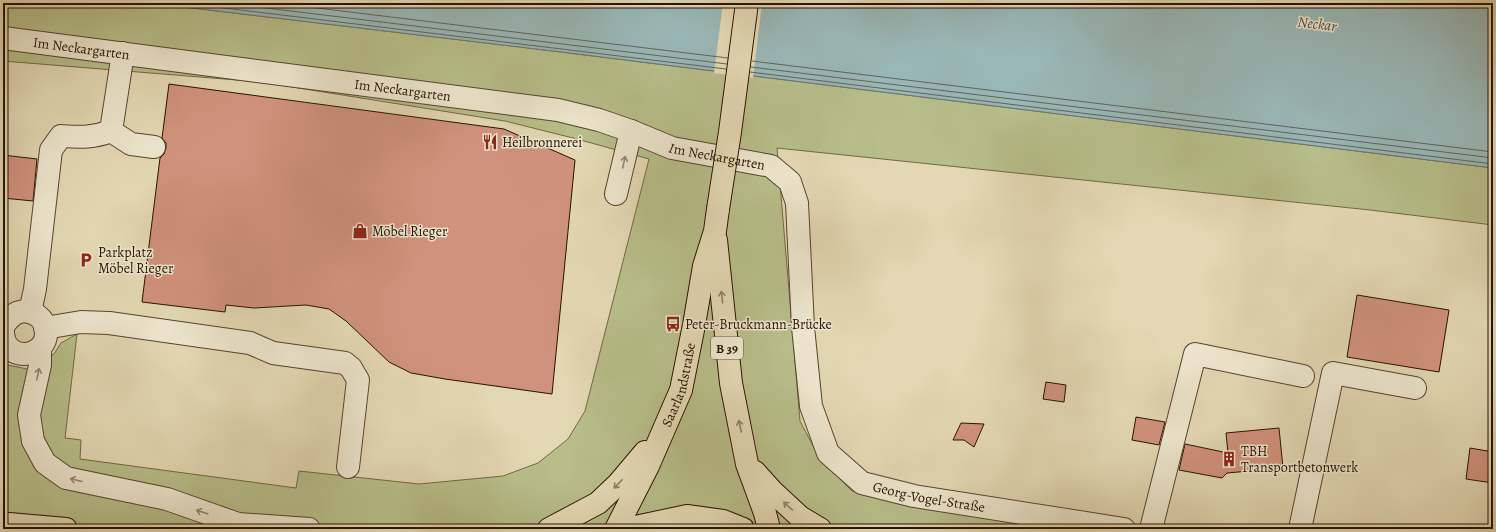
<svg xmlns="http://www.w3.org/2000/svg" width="1496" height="532" font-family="Alegreya,serif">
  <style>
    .green { fill: #b7be8a; stroke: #706845 }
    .water { fill: #99b7b7; stroke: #6c756e }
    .pier { fill: #e3d8b3 }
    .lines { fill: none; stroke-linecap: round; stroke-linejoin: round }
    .shore { stroke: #60645c; stroke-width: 1 }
    .building { fill: #d0927c; stroke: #281100 }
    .minor-casing { stroke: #57432d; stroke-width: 24 }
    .major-casing { stroke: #281100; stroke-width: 24 }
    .minor { stroke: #ede6ce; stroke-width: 22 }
    .major { stroke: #e3d8b3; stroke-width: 22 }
    .major-bridge-casing { stroke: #281100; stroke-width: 24; stroke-linecap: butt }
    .major-bridge { stroke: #e3d8b3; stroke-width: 22 }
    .oneway { stroke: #948671 }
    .oneway2 { stroke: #8f7e62 }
    .labels { text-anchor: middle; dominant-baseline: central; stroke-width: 3; stroke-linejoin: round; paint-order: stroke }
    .shield { fill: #ede6ce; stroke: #63513e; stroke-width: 1 }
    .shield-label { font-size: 13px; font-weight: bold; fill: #281100 }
    .street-label { font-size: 14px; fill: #281100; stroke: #ede6ce }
    .poi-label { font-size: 14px; fill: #281100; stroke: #ede6ce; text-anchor: start }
    .water-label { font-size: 15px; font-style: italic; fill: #504b40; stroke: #ede6ce }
  </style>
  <rect width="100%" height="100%" fill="#e3d8b3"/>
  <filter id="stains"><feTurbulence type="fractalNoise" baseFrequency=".005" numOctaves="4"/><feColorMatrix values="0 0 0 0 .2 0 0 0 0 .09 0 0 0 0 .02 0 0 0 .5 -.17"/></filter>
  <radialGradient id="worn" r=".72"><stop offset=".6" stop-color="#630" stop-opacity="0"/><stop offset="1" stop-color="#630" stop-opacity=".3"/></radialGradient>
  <path class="green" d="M3 3H150L553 51 1493 168V225L1370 210 777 148 800 421 820 459 852 491 989 518 1065 529H3V364L27 369 54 354 61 343 77 334 65 438 81 440 80 459 296 488 299 471 419 484 503 476 538 463 568 439 585 411 649 159 577 139 505 121 261 82 3 61Z"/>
  <path class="water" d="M150 3H1493V168L553 51Z"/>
  <path class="pier" d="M723 3H762L753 78 714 73Z"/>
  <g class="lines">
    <path class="shore" d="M183 3 726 69
      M225 3 727 64
      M276 3 728 58
      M752 61 1493 152
      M751 67 1493 158
      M750 72 1493 164"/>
  </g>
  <path class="building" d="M169 84 504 129 575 160 552 394 445 379 411 373 389 362 346 321 329 309 306 305 254 308 226 305 225 312 142 302 160 158 164 154 166 148V143L162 138Z
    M3 155 37 159 33 201 3 198Z
    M1357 295 1449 310 1439 372 1347 357Z
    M1046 382 1066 385 1064 402 1043 399Z
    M1136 417 1165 422 1159 445 1132 440Z
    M961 423 984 424 974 447 964 440H953Z
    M1279 428 1283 468 1227 473 1222 478 1179 470 1185 444 1228 453 1226 433Z
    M1470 448 1493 452V483L1466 479Z"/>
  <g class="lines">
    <g class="minor-casing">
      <g id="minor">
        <path id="s1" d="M3 38 558 110 599 120 631 131 672 148 771 166 790 182 797 203 803 327 811 406 828 453 862 483 914 496 1124 529"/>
        <path d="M111 131 131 144 154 147"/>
        <path d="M616 194 631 131"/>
        <path d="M30 312 35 289 51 150 61 136C80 137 93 138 111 131L123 53"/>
        <path d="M3 327C11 313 23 306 38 316 42 319 45 325 46 330 49 359 4 364 3 332"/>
        <path d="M45 328 81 322 109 323 250 343 273 353 345 363 351 368 358 380 348 467"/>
        <path d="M40 348V365L29 415 33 441 45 463 66 478 167 499 238 524 309 529"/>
        <path d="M1151 529 1195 354 1303 376"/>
        <path d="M1300 529 1333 373 1415 388"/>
      </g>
    </g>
    <g class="major-casing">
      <g id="major">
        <path d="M716 240 731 383 747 464 765 513 769 529"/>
        <path d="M755 472 772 491 800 517 820 529"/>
        <path d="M9 524 66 529"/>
        <path d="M549 529 598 503 618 484 645 452"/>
        <path id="s2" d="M616 529 648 466 681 390 694 325 704 266 715 231 718 209"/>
        <path d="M626 529 687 516 723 521 743 529"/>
      </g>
    </g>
    <use href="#minor" class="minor"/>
    <use href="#major" class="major"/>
    <g class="major-bridge-casing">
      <path id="major-bridge" d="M718 209 730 132 747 3"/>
    </g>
    <use href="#major-bridge" class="major-bridge"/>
  </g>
  <defs><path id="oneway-shaft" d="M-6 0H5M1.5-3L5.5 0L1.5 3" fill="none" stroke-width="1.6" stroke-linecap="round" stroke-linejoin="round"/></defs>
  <g class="oneway">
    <use href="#oneway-shaft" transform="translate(624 162) rotate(-77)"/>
    <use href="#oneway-shaft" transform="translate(38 374) rotate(-78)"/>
    <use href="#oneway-shaft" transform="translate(76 480) rotate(-166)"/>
    <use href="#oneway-shaft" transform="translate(202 512) rotate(-162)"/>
  </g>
  <g class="oneway2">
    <use href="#oneway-shaft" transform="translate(722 297) rotate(-96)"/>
    <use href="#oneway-shaft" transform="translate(740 426) rotate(-102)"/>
    <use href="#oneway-shaft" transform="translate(618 484) rotate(134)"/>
    <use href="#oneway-shaft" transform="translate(788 506) rotate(-138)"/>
  </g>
  <defs>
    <g id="restaurant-bare" transform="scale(1.2)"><path d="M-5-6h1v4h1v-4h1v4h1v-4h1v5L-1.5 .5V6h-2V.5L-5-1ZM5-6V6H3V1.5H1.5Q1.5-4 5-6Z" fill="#8f2418" stroke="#ede6ce" stroke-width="2.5" paint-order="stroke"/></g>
    <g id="shop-bare" transform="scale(1.2)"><path d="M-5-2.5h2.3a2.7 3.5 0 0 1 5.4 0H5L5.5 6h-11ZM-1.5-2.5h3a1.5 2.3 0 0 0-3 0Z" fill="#8f2418" stroke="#ede6ce" stroke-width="2.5" paint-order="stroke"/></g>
    <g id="parking-bare" transform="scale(1.2)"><path d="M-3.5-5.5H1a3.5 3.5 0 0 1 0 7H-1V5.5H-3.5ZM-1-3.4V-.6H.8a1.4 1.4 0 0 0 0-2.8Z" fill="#8f2418" stroke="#ede6ce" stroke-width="2.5" paint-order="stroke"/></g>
    <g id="bus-bare" transform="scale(1.2)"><path d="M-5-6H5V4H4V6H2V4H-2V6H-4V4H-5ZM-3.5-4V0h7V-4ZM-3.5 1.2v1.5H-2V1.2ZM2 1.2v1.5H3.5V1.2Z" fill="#8f2418" stroke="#ede6ce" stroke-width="2.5" paint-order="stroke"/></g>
    <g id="building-bare" transform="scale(1.2)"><path d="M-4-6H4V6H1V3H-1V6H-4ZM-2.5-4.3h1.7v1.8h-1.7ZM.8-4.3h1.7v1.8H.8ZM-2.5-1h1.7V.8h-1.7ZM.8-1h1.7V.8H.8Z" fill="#8f2418" stroke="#ede6ce" stroke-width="2.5" paint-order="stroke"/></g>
  </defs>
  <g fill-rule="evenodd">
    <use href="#restaurant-bare" x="490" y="142"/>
    <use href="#shop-bare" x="360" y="231"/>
    <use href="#parking-bare" x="86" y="260"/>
    <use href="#bus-bare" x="673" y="324"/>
    <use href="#building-bare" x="1229" y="459"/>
  </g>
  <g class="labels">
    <rect class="shield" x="711" y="337" width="32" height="22" rx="3"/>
    <g class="shield-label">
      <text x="727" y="348">B 39</text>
    </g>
    <g class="street-label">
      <text stroke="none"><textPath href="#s1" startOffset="79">Im Neckargarten</textPath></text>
      <text stroke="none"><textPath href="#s1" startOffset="403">Im Neckargarten</textPath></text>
      <text stroke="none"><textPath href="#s1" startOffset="726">Im Neckargarten</textPath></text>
      <text stroke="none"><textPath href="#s2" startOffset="158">Saarlandstraße</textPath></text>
      <text stroke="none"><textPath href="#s1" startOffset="1195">Georg-Vogel-Straße</textPath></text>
    </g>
    <g class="poi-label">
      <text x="502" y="142">Heilbronnerei</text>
      <text x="372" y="231">Möbel Rieger</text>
      <text x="98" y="252">Parkplatz<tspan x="98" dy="16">Möbel Rieger</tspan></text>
      <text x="685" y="324">Peter-Bruckmann-Brücke</text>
      <text x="1241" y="451">TBH<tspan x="1241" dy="16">Transportbetonwerk</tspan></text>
    </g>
    <g class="water-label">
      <text transform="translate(1317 24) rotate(7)">Neckar</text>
    </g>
  </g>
  <rect width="1496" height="532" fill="none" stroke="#e3d8b3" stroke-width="16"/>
  <rect x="4" y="4" width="1488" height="524" fill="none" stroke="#281100" stroke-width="2"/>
  <rect x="8" y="8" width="1480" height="516" fill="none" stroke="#281100"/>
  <rect width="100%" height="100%" filter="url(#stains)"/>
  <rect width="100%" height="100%" fill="url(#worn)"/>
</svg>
